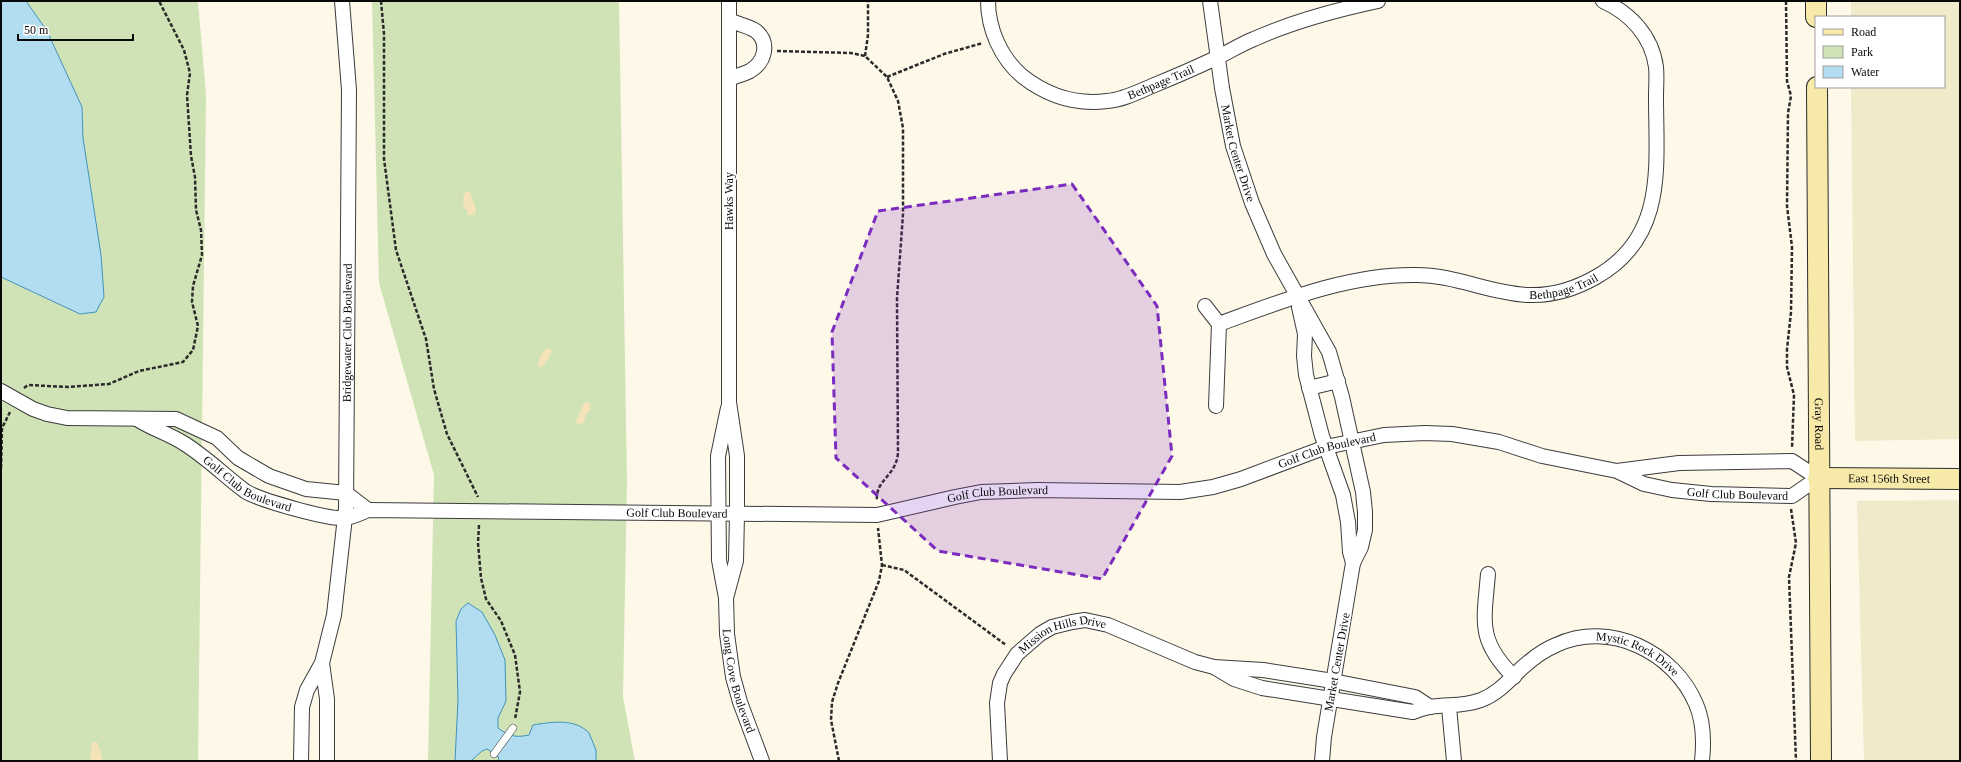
<svg xmlns="http://www.w3.org/2000/svg" width="1961" height="762" font-family="'Times New Roman',serif">
  <style>
    .farmland { fill: #f0eacb }
    .green { fill: #d0e3b6 }
    .sand { fill: #f4e3b9 }
    .water { fill: #b2dcef; stroke: #4093be }
    .lines { fill: none; stroke-linecap: round; stroke-linejoin: round }
    .lane-casing { stroke: #3c3c3c; stroke-width: 8 }
    .street-casing { stroke: #3c3c3c; stroke-width: 16 }
    .secondary-casing { stroke: #2b2b2b; stroke-width: 22 }
    .path { stroke: #2b2b2b; stroke-width: 2.5; stroke-dasharray: 4 2; stroke-linecap: butt }
    .lane { stroke: #fff; stroke-width: 7 }
    .street { stroke: #fff; stroke-width: 14 }
    .secondary { stroke: #f7eaa9; stroke-width: 20 }
    .marked { fill: #7b2cbf; fill-opacity: 0.2; stroke: #7b2cbf; stroke-width: 3; stroke-dasharray: 8 5; stroke-linejoin: round }
    .labels { text-anchor: middle; dominant-baseline: central; stroke-width: 4; stroke-linejoin: round; paint-order: stroke }
    .street-label { font-size: 12px; fill: #090909; stroke: #fff }
  </style>
  <rect width="100%" height="100%" fill="#fdf8e8"/>
  <path class="farmland" d="M1851 1H1960V439L1855 441 1851 87H1944V17H1851Z
    M1960 500V761H1864L1857 501Z"/>
  <path class="green" d="M1 1H198L206 95 198 761H1Z
    M372 1H619L627 482 623 697 635 761H428L434 475 379 283Z"/>
  <path class="sand" d="M470 191 476 210 475 215H468L463 202 464 193Z
    M548 348 552 350 549 358 543 366 539 367C536 361 543 351 548 348Z
    M585 402 590 403 591 409 586 414 584 423 577 424 576 420Z
    M95 742 98 743 103 761H90L92 743Z"/>
  <path class="water" d="M1 1H26L47 31 82 107 83 138 101 255 104 297 96 312 80 314 1 277Z
    M468 603 482 612 495 635 505 660 506 701 498 718V728C509 736 515 738 529 735L533 725C551 722 575 718 589 733L596 750V761H499L498 756 487 749 482 751 471 761H455L458 700 456 621 461 609Z"/>
  <g class="lines">
    <g class="lane-casing">
      <path id="lane" d="M494 754 513 728"/>
    </g>
    <g class="street-casing">
      <g id="street">
        <path id="s1" d="M988 1C988 29 1001 58 1022 76 1046 95 1075 105 1107 101 1122 100 1138 92 1152 86 1174 77 1195 68 1216 58 1229 52 1241 44 1254 39 1294 21 1336 10 1378 1"/>
        <path id="s2" d="M1210 1 1222 88 1233 146 1252 203 1274 254 1329 352 1342 397 1363 492 1365 512V530L1361 547 1353 563 1324 737 1322 761"/>
        <path d="M729 20C737 24 749 26 756 31 770 43 765 62 750 71 744 74 736 76 729 79"/>
        <path d="M1205 306 1219 324"/>
        <path d="M1299 307 1305 334 1304 356 1306 375 1322 436 1343 495 1348 522 1350 552 1353 563"/>
        <path d="M1309 388 1338 381"/>
        <path d="M1 391 33 409 47 414 67 418 176 419 217 438 238 458 269 476 306 489 346 493 368 510"/>
        <path id="s3" d="M1216 406 1219 324C1282 301 1348 274 1416 275 1455 275 1490 293 1528 295 1552 296 1575 289 1596 277 1667 237 1656 166 1656 96 1656 87 1657 77 1656 67 1652 36 1630 13 1603 1"/>
        <path id="s4" d="M728 408 718 456 719 560 726 598 727 634 733 677 740 702 762 761"/>
        <path id="s5" d="M137 419C152 429 170 434 185 444 207 458 225 476 245 491 259 500 329 520 345 518 353 517 361 513 368 510L877 515 955 497 981 492 1037 490 1180 492 1213 487 1241 479 1326 447 1384 435 1425 433 1452 434 1499 442 1542 456 1617 471 1644 484 1672 490 1711 494 1792 496 1818 478 1792 461 1679 463 1617 471"/>
        <path d="M1488 574C1484 622 1477 640 1514 677"/>
        <path d="M726 598 736 561 737 514V456L729 402V1"/>
        <path d="M322 663 327 699V761"/>
        <path id="s6" d="M1214 667 1234 679 1262 688 1413 712C1418 710 1425 708 1430 707 1449 704 1462 707 1481 700 1499 693 1510 679 1523 667 1533 658 1544 650 1556 645 1610 620 1674 652 1696 704 1704 722 1704 742 1702 761"/>
        <path d="M1449 707 1454 761"/>
        <path id="s7" d="M301 761 302 707 307 690 322 663 334 615 346 508 349 90 342 1"/>
        <path id="s8" d="M1000 761 997 703 1000 683 1004 674 1017 654 1040 634 1052 627 1072 622 1085 620 1108 625 1195 662 1214 667 1263 670 1333 681 1415 697 1430 707"/>
      </g>
    </g>
    <g class="secondary-casing">
      <g id="secondary">
        <path d="M1816 1V17"/>
        <path id="s9" d="M1817 87 1821 761"/>
        <path id="s10" d="M1818 478 1960 479"/>
      </g>
    </g>
    <path class="path" d="M381 1 384 34V159L396 250 426 339 434 389 447 434 478 497
      M1786 1 1787 81 1791 96 1788 113 1787 206 1792 247 1791 312 1787 349V367L1794 395 1792 448
      M777 51 851 53 865 56 887 77 898 101 903 128V214L897 298 898 453C896 477 875 479 877 501
      M865 56 868 35V1
      M887 77 944 54 983 43
      M24 388 28 385 68 387 109 384 139 371 183 362 193 350 198 326 192 302 193 286 202 255 201 230 196 210 195 177 191 156 187 95 190 73 184 50 159 1
      M1 468 2 428 10 412
      M1791 509 1796 543 1789 577 1796 761
      M479 525 478 543 481 578 486 599 501 621 515 655 520 692 515 719
      M882 565 904 570 1006 645
      M839 761 831 720 832 702 838 683 879 581 882 565 878 528"/>
    <use href="#lane" class="lane"/>
    <use href="#street" class="street"/>
    <use href="#secondary" class="secondary"/>
  </g>
  <path class="marked" d="M1072 184 1157 306 1172 456 1102 579 938 551 836 458 832 332 878 211Z"/>
  <g class="labels">
    <g class="street-label">
      <text stroke="none"><textPath href="#s1" startOffset="233">Bethpage Trail</textPath></text>
      <text stroke="none"><textPath href="#s2" startOffset="155">Market Center Drive</textPath></text>
      <text transform="translate(729 201) rotate(-90)">Hawks Way</text>
      <text stroke="none"><textPath href="#s3" startOffset="437">Bethpage Trail</textPath></text>
      <text stroke="none"><textPath href="#s7" startOffset="435">Bridgewater Club Boulevard</textPath></text>
      <text stroke="none"><textPath href="#s9" startOffset="337">Gray Road</textPath></text>
      <text stroke="none"><textPath href="#s5" startOffset="1227">Golf Club Boulevard</textPath></text>
      <text stroke="none"><textPath href="#s10" startOffset="71">East 156th Street</textPath></text>
      <text stroke="none"><textPath href="#s5" startOffset="129">Golf Club Boulevard</textPath></text>
      <text stroke="none"><textPath href="#s5" startOffset="1648">Golf Club Boulevard</textPath></text>
      <text stroke="none"><textPath href="#s5" startOffset="891">Golf Club Boulevard</textPath></text>
      <text stroke="none"><textPath href="#s5" startOffset="568">Golf Club Boulevard</textPath></text>
      <text stroke="none"><textPath href="#s8" startOffset="164">Mission Hills Drive</textPath></text>
      <text stroke="none"><textPath href="#s6" startOffset="456">Mystic Rock Drive</textPath></text>
      <text transform="translate(1337 662) rotate(-80)">Market Center Drive</text>
      <text stroke="none"><textPath href="#s4" startOffset="276">Long Cove Boulevard</textPath></text>
    </g>
  </g>
  <rect width="1961" height="762" fill="none" stroke="#090909" stroke-width="4"/>
  <rect x="1815" y="16" width="130" height="72" fill="#ffffff" stroke="#9d9d9d"/>
  <rect x="1823" y="29" width="20" height="6" fill="#f7eaa9" stroke="#9d9d9d"/>
  <text x="1851" y="36" font-size="12" fill="#090909">Road</text>
  <rect x="1823" y="46" width="20" height="12" fill="#d0e3b6" stroke="#9d9d9d"/>
  <text x="1851" y="56" font-size="12" fill="#090909">Park</text>
  <rect x="1823" y="66" width="20" height="12" fill="#b2dcef" stroke="#9d9d9d"/>
  <text x="1851" y="76" font-size="12" fill="#090909">Water</text>
  <path d="M18 34v6h115v-6" fill="none" stroke="#090909" stroke-width="2"/>
  <text x="24" y="34" font-size="12" fill="#090909" stroke="#ffffff" stroke-width="3" paint-order="stroke">50 m</text>
</svg>
